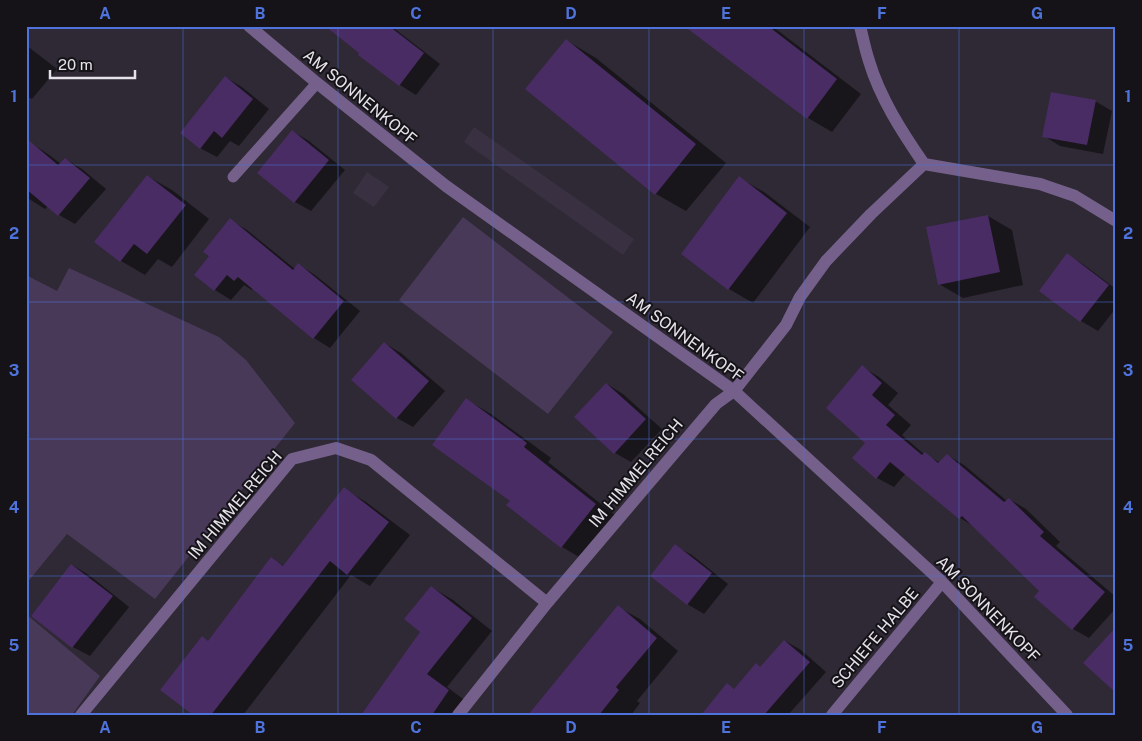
<svg xmlns="http://www.w3.org/2000/svg" width="1142" height="741" font-family="'Public Sans',sans-serif">
  <style>
    .built { fill: #393141 }
    .green { fill: #493959 }
    .shadow { fill: #0007 }
    .building { fill: #492c63 }
    .lines { fill: none; stroke-linecap: round; stroke-linejoin: round }
    .service { stroke: #75608b; stroke-width: 11 }
    .minor { stroke: #75608b; stroke-width: 12 }
    .grid { fill: none; stroke: #4f73dc; stroke-width: 1; stroke-opacity: 0.55 }
    .labels { text-anchor: middle; dominant-baseline: central; stroke-width: 4; stroke-linejoin: round; paint-order: stroke }
    .street-label { font-size: 16px; fill: #e6e2e9; stroke: #151318 }
    .neatline { fill: none; stroke: #4f73dc; stroke-width: 2 }
    .grid-label { font-size: 16px; text-anchor: middle; font-weight: bold; fill: #4f73dc }
  </style>
  <rect width="100%" height="100%" fill="#2e2934"/>
  <path class="built" d="M474 127 634 239 623 255 464 142Z
    M367 172 389 187 374 207 353 193Z"/>
  <path class="green" d="M463 217 613 332 548 414 399 300Z
    M69 268 219 337 246 360 295 423 155 599 67 534 26 584V275L57 291Z
    M26 614 100 676 72 715H26Z"/>
  <path class="shadow" d="M327 26H391L440 64 416 95 400 85 359 55 361 53Z
    M686 26H772L861 94 832 132 808 118Z
    M566 40 596 58 726 163 686 211 656 194Z
    M26 45 57 69 32 99 26 96Z
    M225 77 242 87 269 109 239 146 230 141 217 157 200 148Z
    M1095 101 1112 111 1103 154 1060 146 1044 136Z
    M292 131 309 141 345 170 311 211 295 202Z
    M32 144 48 154 61 164 65 159 82 169 106 189 75 224 59 215 48 206 45 209 26 197V151Z
    M147 176 172 190 209 219 172 267 158 259 145 275 121 261 96 242Z
    M739 178 764 192 810 227 753 303 729 289 682 254Z
    M988 216 1012 230 1023 285 963 298 939 284Z
    M230 220 247 230 295 269 299 265 315 275 360 311 330 348 314 338 253 288 252 290 244 285 231 300 215 290 195 275 210 256Z
    M1068 255 1084 265 1116 289V308L1098 331 1081 321 1040 291Z
    M384 343 401 353 445 391 413 427 397 418Z
    M862 367 879 377 898 393 888 405 911 425 902 435 925 455 941 463 947 455 964 465 1007 501 1009 499 1026 509 1060 542 1056 546 1116 597V608L1089 638 1073 629 1040 591 975 527 960 518 906 473 894 487 877 478 867 442Z
    M607 384 623 394 662 429 631 462 615 453Z
    M467 400 491 414 551 458 548 462 620 519 586 561 562 547 508 505 512 501Z
    M344 489 366 502 410 535 370 586 351 575 243 715H195L272 559 284 566Z
    M675 546 692 555 728 584 704 614 687 604Z
    M72 565 89 575 129 607 90 656 73 647 32 615Z
    M431 587 453 600 492 631 447 687 470 704 462 715H375L422 632Z
    M618 607 640 619 678 651 637 701 640 703 631 715H544Z
    M785 641 801 650 826 672 788 715H703L761 668Z"/>
  <path class="building" d="M325 26H389L424 53 399 86 358 55 359 53Z
    M684 26H768L837 79 807 119Z
    M566 39 696 144 655 195 525 89Z
    M225 76 253 99 222 138 214 131 200 149 180 133Z
    M1051 92 1096 100 1087 145 1042 137Z
    M292 130 329 160 294 203 257 173Z
    M26 138 58 165 65 158 90 178 58 216 26 189Z
    M147 175 186 205 147 254 134 244 120 262 94 242Z
    M739 176 787 213 728 290 681 254Z
    M988 215 1000 272 938 285 926 227Z
    M230 218 293 270 298 263 344 301 313 339 238 277 234 281 227 275 214 291 194 275 209 256 203 252Z
    M1067 253 1109 285 1080 322 1039 291Z
    M384 342 429 381 396 419 351 380Z
    M862 365 882 383 872 395 895 415 886 425 922 455 925 452 938 463 947 454 1004 502 1009 498 1044 532 1040 536 1105 592 1072 630 1034 597 1039 591 962 516 959 519 890 462 876 479 852 458 865 443 826 408Z
    M606 383 646 419 614 454 574 417Z
    M466 398 527 443 524 447 596 504 561 548 506 505 510 501 432 445Z
    M344 487 389 522 347 575 330 561 211 715H193L160 690 202 636 208 641 271 557 283 566Z
    M675 544 712 573 687 605 650 576Z
    M71 564 113 596 72 648 31 616Z
    M431 586 472 618 427 674 449 690 432 715H361L420 632 404 619Z
    M618 605 657 638 616 687 619 690 599 715H528Z
    M1116 627V693L1083 663Z
    M784 640 810 662 764 715H701L727 683 734 689 756 663 760 667Z"/>
  <g class="lines">
    <path class="service" d="M233 177 317 83"/>
    <path class="minor" d="M249 26 317 83 446 186 734 391 942 582 1067 715
      M860 26C863 38 865 49 869 61 880 98 902 132 924 164L1040 184 1075 196 1116 221
      M81 715 292 459 336 448 371 460 547 603
      M458 715 547 603 716 404 734 391 786 325 800 297 826 261 871 214 924 164
      M832 715 942 582"/>
  </g>
  <path class="grid" d="M183 26V715M338 26V715M493 26V715M649 26V715M804 26V715M959 26V715M26 165H1116M26 302H1116M26 439H1116M26 576H1116"/>
  <g class="labels">
    <g class="street-label">
      <text transform="translate(360 97) rotate(39)">AM SONNENKOPF</text>
      <text transform="translate(685 337) rotate(36)">AM SONNENKOPF</text>
      <text transform="translate(636 473) rotate(-50)">IM HIMMELREICH</text>
      <text transform="translate(235 505) rotate(-50)">IM HIMMELREICH</text>
      <text transform="translate(988 609) rotate(46)">AM SONNENKOPF</text>
      <text transform="translate(875 638) rotate(-50)">SCHIEFE HALBE</text>
    </g>
  </g>
  <rect width="1142" height="741" fill="none" stroke="#151318" stroke-width="55"/>
  <path d="M50 70v8h85v-8" fill="none" stroke="#e6e2e9" stroke-width="2.5"/>
  <text x="58" y="70" font-size="15" fill="#e6e2e9" stroke="#151318" stroke-width="4" paint-order="stroke">20 m</text>
  <rect x="28" y="28" width="1086" height="686" class="neatline"/>
  <g class="grid-label">
    <text x="105" y="19">A</text>
    <text x="260" y="19">B</text>
    <text x="416" y="19">C</text>
    <text x="571" y="19">D</text>
    <text x="726" y="19">E</text>
    <text x="882" y="19">F</text>
    <text x="1037" y="19">G</text>
    <text x="14" y="102">1</text>
    <text x="1128" y="102">1</text>
    <text x="14" y="239">2</text>
    <text x="1128" y="239">2</text>
    <text x="14" y="376">3</text>
    <text x="1128" y="376">3</text>
    <text x="14" y="513">4</text>
    <text x="1128" y="513">4</text>
    <text x="14" y="651">5</text>
    <text x="1128" y="651">5</text>
    <text x="105" y="733">A</text>
    <text x="260" y="733">B</text>
    <text x="416" y="733">C</text>
    <text x="571" y="733">D</text>
    <text x="726" y="733">E</text>
    <text x="882" y="733">F</text>
    <text x="1037" y="733">G</text>
  </g>
</svg>
